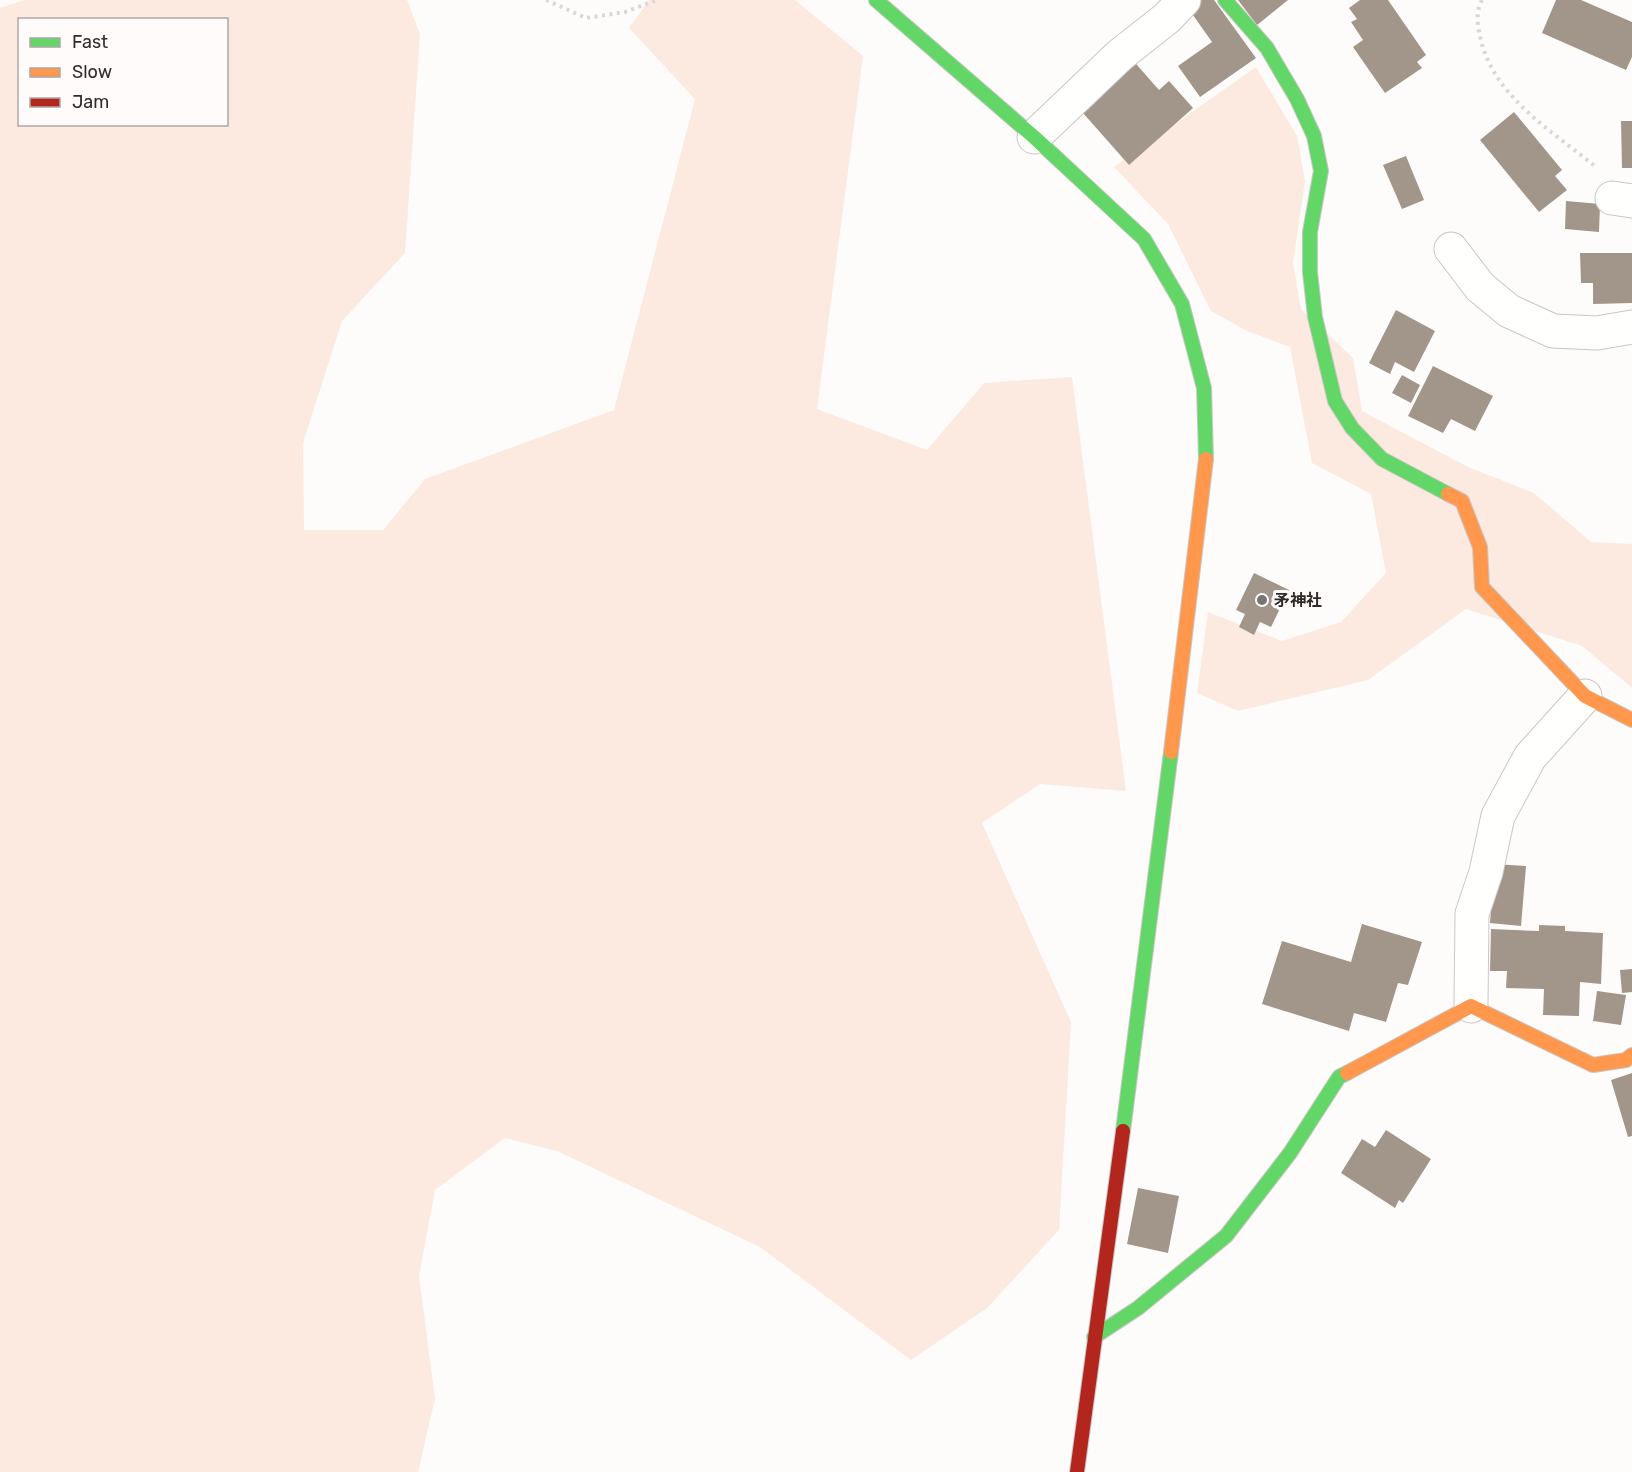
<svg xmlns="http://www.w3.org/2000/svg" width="1632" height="1472" font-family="Rubik,'Noto Sans JP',sans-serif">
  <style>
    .green { fill: #fceae0; fill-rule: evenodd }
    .building { fill: #a29589 }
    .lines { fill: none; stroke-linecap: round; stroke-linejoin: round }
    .street-casing { stroke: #cac7c5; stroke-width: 35 }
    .fast-casing { stroke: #cac7c5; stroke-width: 16 }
    .slow-casing { stroke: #cac7c5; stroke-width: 16 }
    .jam-casing { stroke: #cac7c5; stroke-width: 16 }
    .path { stroke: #d9d8d8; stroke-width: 4; stroke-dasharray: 3 4.5; stroke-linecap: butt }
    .street { stroke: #fffffe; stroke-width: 33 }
    .fast { stroke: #63d668; stroke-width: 14 }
    .slow { stroke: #ff974d; stroke-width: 14 }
    .jam { stroke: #b3261e; stroke-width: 14 }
    .poi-dot { fill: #787472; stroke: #fefbfa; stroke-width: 2 }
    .labels { text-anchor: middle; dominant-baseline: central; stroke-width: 6; stroke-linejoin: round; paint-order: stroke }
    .poi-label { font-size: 16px; font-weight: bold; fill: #302b28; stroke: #fefbfa; text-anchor: start }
  </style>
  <rect width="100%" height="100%" fill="#fdfcfb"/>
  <path class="green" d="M25 0H407L420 34 405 253 342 321 303 443 304 530H383L425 479 614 410 695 99 629 28 649 0H795L863 56 817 409 927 450 984 383 1072 377 1126 791 1040 784 982 823 1071 1022 1059 1230 987 1308 911 1360 760 1247 557 1151 505 1138 435 1190 419 1276 435 1399 418 1472H0V8ZM20 20H226V124H20Z
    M1256 67 1297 136 1305 181 1293 263 1301 309 1353 358 1362 411 1468 467 1534 493 1591 542 1632 544V688L1582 646 1466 609 1368 680 1238 711 1197 693 1208 612 1282 641 1341 622 1386 573 1371 494 1312 463 1290 347 1247 331 1211 311 1168 224 1114 167Z"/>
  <path class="building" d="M1198 0H1214L1256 58 1200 97 1178 66 1212 42 1188 8Z
    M1238 0H1288L1257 25Z
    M1360 0H1388L1426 55 1417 62 1422 68 1385 93 1353 47 1363 40 1351 22 1357 19 1349 8Z
    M1556 0H1581L1632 22V57L1626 70 1542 33Z
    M1130 57 1159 90 1169 81 1193 108 1129 165 1083 113 1095 103 1088 95Z
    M1514 112 1562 170 1555 176 1567 190 1539 212 1480 140Z
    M1621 121H1632V168H1622Z
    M1406 156 1424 200 1402 209 1383 165Z
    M1566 201 1600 204 1599 232 1565 229Z
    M1580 253H1632V303L1593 304V283H1581Z
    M1396 310 1435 331 1414 372 1395 362 1390 374 1369 363Z
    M1433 366 1493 396 1475 431 1451 419 1443 433 1408 416Z
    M1402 375 1420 385 1411 403 1392 393Z
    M1254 573 1289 590 1271 627 1260 622 1254 635 1239 627 1245 614 1236 610Z
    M1494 864 1526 866 1521 926 1490 923Z
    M1362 924 1422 942 1408 985 1398 983 1386 1022 1354 1013 1349 1031 1262 1004 1282 941 1351 962Z
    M1539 925 1565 926V931L1603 933 1601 984 1580 982 1579 1016 1543 1015 1544 989 1506 988 1507 971H1490L1491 929 1539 931Z
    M1632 969V992L1622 993 1620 970Z
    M1597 991 1626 995 1621 1025 1593 1021Z
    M1632 1073V1136L1628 1137 1611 1080Z
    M1386 1130 1431 1159 1403 1203 1399 1200 1395 1208 1341 1173 1362 1139 1375 1147Z
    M1138 1188 1179 1196 1168 1253 1127 1244Z"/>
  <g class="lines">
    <g class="street-casing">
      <path id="street" d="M1034 137 1120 55 1167 18 1184 0
        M1612 198 1632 201
        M1451 249 1480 287 1509 311 1553 331 1597 333 1632 327
        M1471 1006 1472 914 1486 872 1498 816 1530 757 1585 696"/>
    </g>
    <g class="fast-casing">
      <path id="fast" d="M876 0 1034 137 1144 239 1182 304 1204 388 1206 459
        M1225 0 1267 48 1297 99 1314 136 1321 171 1310 232V272L1315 317 1335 401 1352 428 1382 459 1448 494
        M1123 1131 1171 752
        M1094 1337 1138 1308 1226 1236 1290 1153 1339 1077 1347 1073"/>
    </g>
    <g class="slow-casing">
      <path id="slow" d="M1448 494 1462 501 1480 547 1482 587 1585 696 1632 720
        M1171 752 1206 459
        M1347 1073 1471 1006 1593 1065 1626 1060 1632 1055"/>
    </g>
    <g class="jam-casing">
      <path id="jam" d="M1077 1472 1123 1131"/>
    </g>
    <path class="path" d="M546 0 586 18 625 12 657 0
      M1482 0C1476 10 1477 25 1480 36 1492 96 1552 131 1596 167"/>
    <use href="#street" class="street"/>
    <use href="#fast" class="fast"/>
    <use href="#slow" class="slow"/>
    <use href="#jam" class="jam"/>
  </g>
  <circle class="poi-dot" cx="1262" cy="600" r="6"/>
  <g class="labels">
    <g class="poi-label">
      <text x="1274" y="600">矛神社</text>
    </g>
  </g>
  <rect x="18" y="18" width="210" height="108" fill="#fefbfa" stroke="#aca8a6" stroke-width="1.5"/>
  <rect x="30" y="38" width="30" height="9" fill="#63d668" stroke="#aca8a6" stroke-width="1.5"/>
  <text x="72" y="48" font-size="18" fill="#302b28">Fast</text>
  <rect x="30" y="68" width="30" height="9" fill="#ff974d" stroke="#aca8a6" stroke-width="1.5"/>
  <text x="72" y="78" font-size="18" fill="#302b28">Slow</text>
  <rect x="30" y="98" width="30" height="9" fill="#b3261e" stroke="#aca8a6" stroke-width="1.5"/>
  <text x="72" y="108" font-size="18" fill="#302b28">Jam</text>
</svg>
